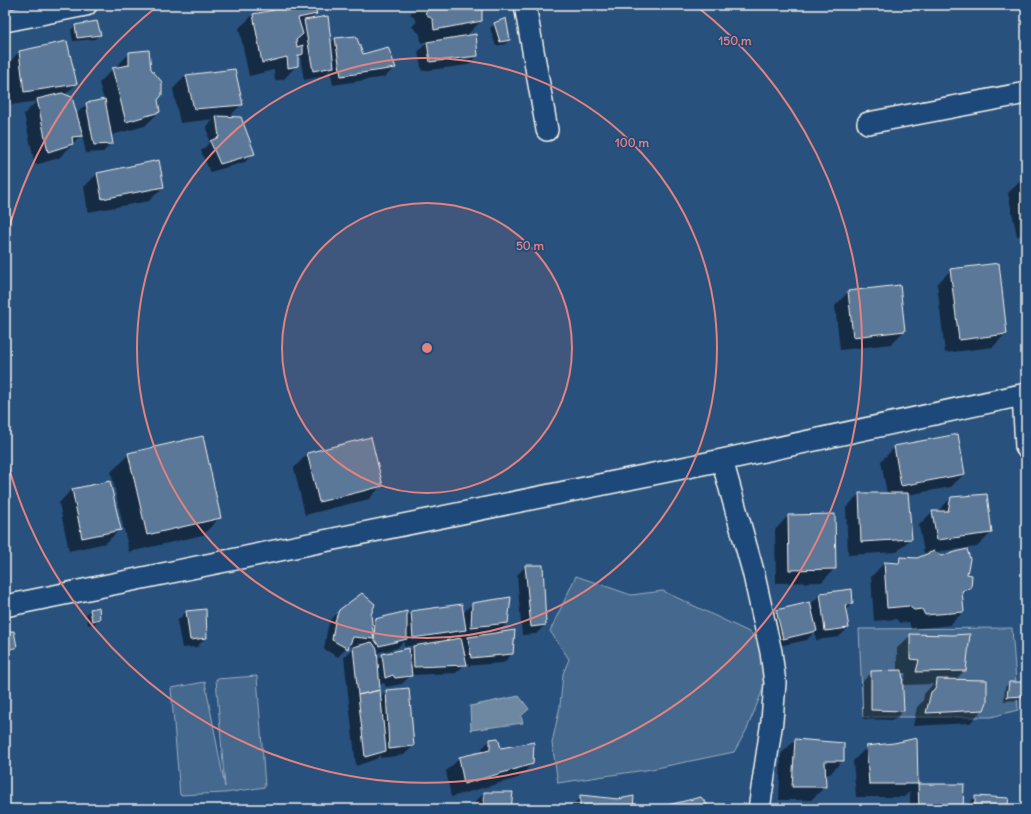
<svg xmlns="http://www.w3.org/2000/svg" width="1031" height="814" font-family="Delius,sans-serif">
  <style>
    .green { fill: #45688e; stroke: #9cacbb }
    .water { fill: #6e88a2; stroke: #a4b2be }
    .shadow { fill: #0007; fill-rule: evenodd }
    .building { fill: #5b7899; stroke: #f4f1e8 }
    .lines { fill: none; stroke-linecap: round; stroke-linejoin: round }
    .minor-casing { stroke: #f4f1e8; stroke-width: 24 }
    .minor { stroke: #1f4a7a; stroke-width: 21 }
    .ring { fill: none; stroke: #e4827e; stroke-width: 2 }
    .centre { fill: #e4827e; stroke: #1f4a7a; stroke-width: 2 }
    .ring-label { font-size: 12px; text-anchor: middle; font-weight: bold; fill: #e4827e; stroke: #1f4a7a; stroke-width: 3.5; stroke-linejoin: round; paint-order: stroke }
  </style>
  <rect width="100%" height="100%" fill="#28517e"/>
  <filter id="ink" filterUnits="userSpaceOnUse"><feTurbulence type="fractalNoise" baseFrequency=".025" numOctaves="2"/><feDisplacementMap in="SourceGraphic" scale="8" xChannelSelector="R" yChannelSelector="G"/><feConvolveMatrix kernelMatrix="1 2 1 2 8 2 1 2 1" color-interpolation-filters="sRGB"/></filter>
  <g filter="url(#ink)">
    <path class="green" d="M576 576 631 595 663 591 751 633 773 664 747 729 734 752 652 769 558 783 552 743 560 706 563 674 569 659 550 631Z
      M1012 628 1018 710 991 717H863L859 629Z
      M257 676 265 787 225 793 180 795 171 688 205 682 225 787 216 679Z"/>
    <path class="water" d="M519 696 529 709 521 716 523 723 471 730 470 706Z"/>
    <path class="shadow" d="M268 5H313L316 14 310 20 330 44 335 39 362 56 394 68 385 77 333 85 330 70 324 76 304 80 300 56 297 58V65L284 79 275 81 274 70 249 76 239 28 253 15 262 13V11ZM297 38 298 48H296L295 40Z
      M419 5H481V21L465 37 477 56 468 65 422 71 418 52 428 41 421 43 420 34 412 27 417 21 410 14Z
      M495 24 509 40 505 44 496 46 490 28Z
      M75 26 100 34 95 39 73 41 71 30Z
      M19 52 76 84 65 95 76 114 87 104 104 100 99 83 113 69 116 68V67L130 53 150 69 159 112 145 126 112 135 110 127H109L112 143 103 152 86 153 82 135 59 158 35 165 24 114 37 101 11 105 6 66Z
      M186 75 241 105 228 118 254 153 245 162 210 172 201 151 209 143 207 126 214 119 180 123 173 89Z
      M97 174 163 187 149 201 88 212 84 187Z
      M1026 179V235L1017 236 1008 193 1021 180Z
      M951 270 1006 333 993 347 945 353 937 284Z
      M848 292 904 331 891 344 840 350 835 306Z
      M370 438 382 485 369 499 305 515 294 468 307 454Z
      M895 447 964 474 951 487 907 495 911 538 897 552 848 555 846 508 859 494H887L881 461Z
      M129 454 220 517 203 535 129 552 111 472Z
      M72 489 120 529 106 543 69 551 59 503Z
      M951 498 991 533 977 547 934 552 966 574 970 587 962 595 963 612 950 625 911 629 909 622 900 623 896 619 874 621 871 577 884 563H896L901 558 918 559 930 553H924L919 525 932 512H937Z
      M788 516 835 568 822 582 776 583 775 530Z
      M526 566 545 625 536 634 522 635 517 575Z
      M821 594 852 604 845 611 848 628 839 637 816 640 815 631 807 640 774 647 768 620 777 611 812 610V603Z
      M472 604 507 623 496 634 512 654 503 663 463 666 456 673 411 675 402 684 386 687 384 683 379 685 380 698 387 691 413 746 404 755 380 758V755L376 759 356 766 344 657 355 647 348 646 338 657 324 649 327 631 330 620 340 611 370 615 371 624 376 620 406 617 412 612 463 613ZM404 641V647L415 645 409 652 382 655 377 660 376 653 397 648Z
      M91 610 99 619 95 623 88 625 86 614Z
      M186 612 206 637 197 647 182 648 177 621Z
      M5 633 16 647 12 651 5 653Z
      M911 635 965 670 955 680 983 709 970 723 913 726 917 707 923 701 924 694 933 684 903 685 906 673H902L903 711 894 720 863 719V681L872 672 897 671V648Z
      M1010 683 1023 695 1019 700 1004 701 1005 687Z
      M490 740 500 749 532 764 518 778 451 797 446 771 460 758 477 754Z
      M795 740 843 744V760L830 774H824L825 787 811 800H779L781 754Z
      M916 740 917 785H963L962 809H910V791L904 797H856L853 761 867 747Z
      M484 793H512L510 809H475V802Z
      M581 797 632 809H568Z
      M975 797 1006 809H966V806Z"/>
    <path class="building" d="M274 5H285L287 11 292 9 291 5H314L317 14 298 18 303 34 296 40 297 47 303 45V54L298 56V66L288 68 287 57 262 63 253 14 274 10Z
      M427 5H482V21L434 30 433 20 425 13 430 7Z
      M328 16 334 67 313 71 304 20Z
      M506 18 510 40 500 42 494 23Z
      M97 21 101 35 77 38 75 25Z
      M476 34 478 56 430 62 427 42Z
      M356 36 363 54 388 47 396 68 341 76 335 38Z
      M67 41 77 84 24 92 19 51Z
      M149 50 151 69 162 82V95L158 100 160 112 126 122 112 68 129 65V52Z
      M235 69 243 105 194 109 186 75Z
      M62 93 72 97 83 136 72 137 73 144 48 152 37 99Z
      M105 99 113 144 94 145 86 103Z
      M216 116 241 117 255 154 220 164 210 141 219 137Z
      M159 160 164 187 102 199 97 173Z
      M1026 178V203L1021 179Z
      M999 263 1007 334 959 340 950 269Z
      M900 285 905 331 853 337 848 291Z
      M958 434 965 474 901 486 894 446Z
      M203 436 221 518 147 535 128 453Z
      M371 437 383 486 319 502 307 453Z
      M110 481 121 530 82 538 72 489Z
      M859 493H908L912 539 861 542Z
      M987 494 992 533 937 540 932 511H948L951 497Z
      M835 514 836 569 789 570 788 515Z
      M967 549 970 559 967 574 972 575 971 588 962 591 964 612 925 615 922 609 914 610 909 606 887 608 884 562 899 563 900 557 917 558 934 551 941 556Z
      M525 565H543L546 625 531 627Z
      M852 589 853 604 845 605 849 628 825 631 820 593Z
      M362 593 375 604 371 615 374 639 353 637 348 649 332 640 335 621 339 610Z
      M511 597 508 623 471 627 472 603Z
      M810 602 817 631 783 639 776 610Z
      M462 604 466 630 413 638 411 611Z
      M99 607 100 619 92 621 90 609Z
      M206 609 207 638 190 640 186 611Z
      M407 611V639L379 646 374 639 375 619Z
      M515 630 513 654 471 658 468 637Z
      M14 631 17 647 9 650 5 638V632Z
      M910 634 952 635 970 634 966 671 916 672 919 660 910 659Z
      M461 638 467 665 414 667 413 646Z
      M372 642 377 649 380 690 358 695 353 647Z
      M409 648 412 676 395 678 393 675 385 678 382 654Z
      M902 670 904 711 871 710V671Z
      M937 679 987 680V702L984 710 926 713 931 692 936 688Z
      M1009 682H1026L1024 696 1007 697Z
      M409 688 414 746 389 749 386 690Z
      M380 690 386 751 365 757 358 695Z
      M498 738 501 748 534 742 533 764 464 784 459 757 490 750V739Z
      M917 738 918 784H869L866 746 894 743Z
      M795 739 844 743V761H825L826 787H792Z
      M918 784H964L963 809H919Z
      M484 792H513L511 809H484Z
      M580 795 618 799 634 796 633 809H580Z
      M975 796 1009 798 1007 809H975Z
      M701 797 711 809H664V806Z"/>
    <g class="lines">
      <g class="minor-casing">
        <path id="minor" d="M525 5 547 130
          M5 21 86 5
          M868 123 1026 93
          M1023 395 1026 447
          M722 460 753 571 771 652 775 683 772 721 759 809
          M5 606 722 460 1026 394"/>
      </g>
      <use href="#minor" class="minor"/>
    </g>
  </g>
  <circle cx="427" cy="348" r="145" fill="#e4827e" fill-opacity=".12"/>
  <g class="ring">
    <circle cx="427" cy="348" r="145"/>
    <circle cx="427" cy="348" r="290"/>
    <path d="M6 239A435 435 0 0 1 159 5M695 5A435 435 0 1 1 6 457"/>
  </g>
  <circle cx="427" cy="348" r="6" class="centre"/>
  <g class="ring-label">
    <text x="735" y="45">150 m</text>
    <text x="632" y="147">100 m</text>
    <text x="530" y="250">50 m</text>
  </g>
  <rect width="1031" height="814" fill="none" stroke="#1f4a7a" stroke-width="20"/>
  <rect x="10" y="10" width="1011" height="794" fill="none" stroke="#f4f1e8" stroke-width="1.5" filter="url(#ink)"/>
</svg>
